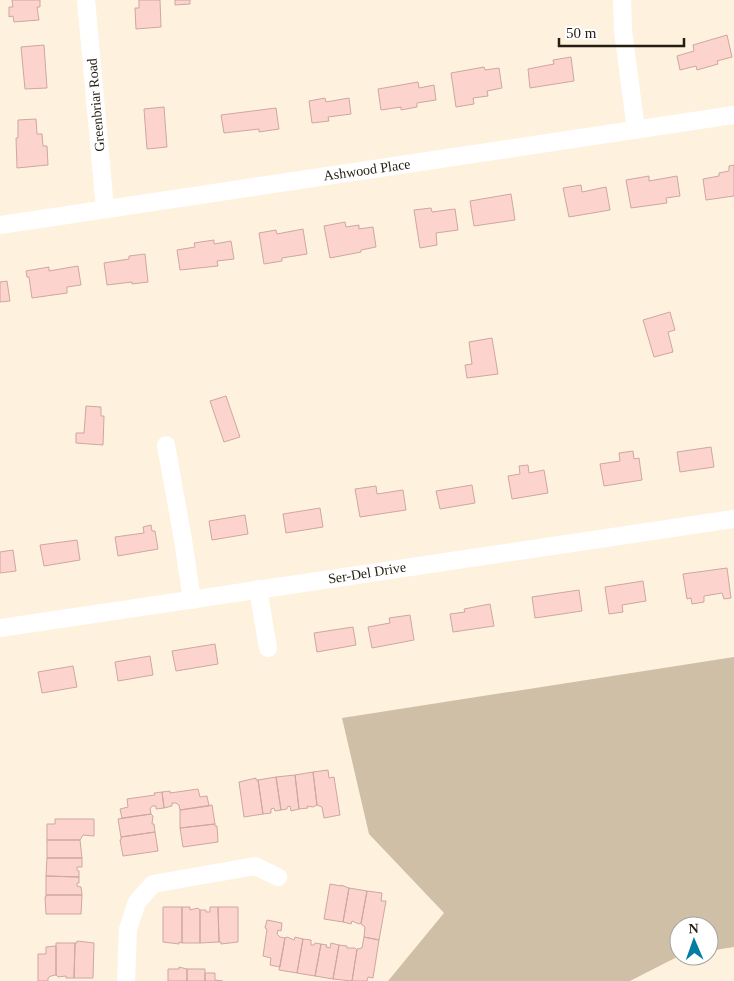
<svg xmlns="http://www.w3.org/2000/svg" width="734" height="981" font-family="'Times New Roman',serif">
  <style>
    .green { fill: #cfbfa7 }
    .building { fill: #fcd3cd; stroke: #cea7a1 }
    .lines { fill: none; stroke-linecap: round; stroke-linejoin: round }
    .minor { stroke: #fff; stroke-width: 18 }
    .labels { text-anchor: middle; dominant-baseline: central; stroke-width: 4; stroke-linejoin: round; paint-order: stroke }
    .street-label { font-size: 14px; fill: #261e13; stroke: #fff }
  </style>
  <rect width="100%" height="100%" fill="#fef2df"/>
  <path class="green" d="M734 657V947L709 951V926H679V956L630 981H388L444 913 369 834 342 718Z"/>
  <path class="building" d="M12 0H40V7H37L39 20 14 22 13 16 9 17V7H13Z
    M139 0H160L161 27 136 29 135 8H139Z
    M175 0H190V4L175 5Z
    M727 35 732 57 717 61 718 64 697 70 696 66 680 70 677 56 694 51 693 45Z
    M44 45 47 88 25 89 21 47Z
    M571 57 574 81 530 88 528 69 554 64 553 60Z
    M484 67 485 70 499 68 502 88 487 91 488 96 473 98 474 104 456 107 451 73Z
    M418 82 419 88 434 85 436 100 417 103V107L401 110V107L381 110 378 89Z
    M325 98 326 102 349 98 351 114 328 117 329 121 312 123 309 101Z
    M164 107 167 147 147 149 144 109Z
    M276 108 279 129 259 132V129L224 133 221 115Z
    M36 119 37 134H42L43 146H47L48 165 17 168 16 138H18V120Z
    M734 165V196L706 200 703 179 719 176V173L729 171V166Z
    M649 176V181L677 176 680 196 666 198 667 203 631 208 626 180Z
    M581 185 582 192 606 187 610 210 569 217 563 188Z
    M511 194 515 220 474 226 470 201Z
    M431 208 432 212 455 209 458 230 436 233 437 245 420 248 414 210Z
    M345 222 346 227 359 225V229L373 227 376 247 361 250V252L330 258 324 226Z
    M303 229 307 254 282 258V261L264 264 259 233 276 230 277 234Z
    M214 240V244L231 241 234 259 217 261 218 266 180 270 177 250 195 247 194 243Z
    M145 254 148 282 132 284V282L107 285 104 263 129 259V256Z
    M78 266 81 285 67 287V293L32 298 29 277H27L26 271 49 267V271Z
    M7 281 10 301 0 302V282Z
    M670 312 675 330 668 332 673 352 654 357 643 320Z
    M492 338 498 374 467 378 465 365 472 364 469 342Z
    M226 396 240 437 224 442 210 401Z
    M86 406 101 407V416H104L103 445 76 443V433H84Z
    M711 447 714 467 680 472 677 452Z
    M633 451 634 459 639 458 642 480 604 486 600 464 620 461 619 453Z
    M528 465 529 473 544 470 548 493 512 499 508 476 520 474 519 466Z
    M472 485 475 503 440 509 436 491Z
    M376 486 377 494 403 490 406 510 360 517 355 489Z
    M320 508 323 527 286 533 283 514Z
    M245 515 248 534 212 540 209 521Z
    M151 525 152 531H155L158 549 118 556 115 537 144 533 143 527Z
    M77 540 80 560 44 566 40 545Z
    M13 550 16 571 0 573V552Z
    M727 568 731 598 724 599 722 593 704 596V602L692 604 691 598 687 599 683 574Z
    M643 581 646 601 622 605 623 612 609 614 605 587Z
    M579 590 582 611 535 618 532 597Z
    M490 604 494 626 453 632 450 614 465 612 464 609Z
    M410 615 414 640 372 648 368 627 390 623 389 618Z
    M353 627 356 645 317 652 314 633Z
    M215 644 218 664 176 671 172 651Z
    M150 656 153 675 118 681 115 662Z
    M73 666 77 687 42 693 38 672Z
    M328 770 329 778 334 777 340 815 324 818 322 807 317 805 313 772Z
    M313 772 317 805 313 807 307 806 308 808 299 809 295 775Z
    M295 775 299 809 291 811 290 806 287 807V809L281 810 276 777Z
    M276 777 281 810 275 811 274 808 271 809V813L263 814 258 780Z
    M256 778V780H258L263 814 244 817 239 782Z
    M198 789 200 797 207 796 209 806 180 810 179 805 176 803H172V806L164 808 162 792 170 791V793Z
    M162 792 164 808 156 809V806H152L150 809 151 814 122 818 120 809 128 807 127 799 155 795 154 793Z
    M212 805 215 824 180 828V810Z
    M151 814 153 816 152 824H154L155 832 121 837 118 819Z
    M55 819H94V836L83 835 80 840H47V824H55Z
    M215 824V826H217L218 842 183 847 180 828Z
    M155 832 158 851 123 856 120 840H121V837Z
    M47 840H80L82 858H47Z
    M47 858H82V867H77V870L79 871V877L46 876Z
    M46 876 79 877V883H77V886L81 887 82 895H46Z
    M330 884 341 886V885L349 888 343 922 324 919Z
    M349 888 367 891 361 923 359 924 352 921 351 924 343 922Z
    M367 891 382 893 381 901H386L379 940 364 937 365 927 361 924Z
    M46 895H82L81 914H46L45 897H46Z
    M163 907H182V943L179 942V944L163 942Z
    M182 907H190V910L198 908 200 910V943H182Z
    M210 907H218L219 942 200 943V910H206V912H210Z
    M218 907H238V942L221 944V942H219Z
    M267 920 282 923 281 931 278 930 277 934 280 937 285 938 280 967 270 965 271 958 263 956 267 929 265 928Z
    M287 937 294 940 295 937 303 939 297 973 279 970 285 938Z
    M364 937 379 940 373 978 368 977 367 981H352L357 949 362 948Z
    M303 939 311 940V945H314L315 943 321 944 315 976 297 973Z
    M77 941 94 943 93 978H74L75 943H77Z
    M56 943H75L74 978H66V976L58 977 56 975Z
    M331 943 339 945 333 979 315 976 321 944 327 945 326 947 330 948Z
    M339 945 347 946V948H355L357 950 352 981 333 979Z
    M56 946V975L51 976 48 978V981H38V954H46V947Z
    M179 967 187 969V981H168V969H179Z
    M187 969H205V981H187Z
    M205 973H215V980L223 981H205Z"/>
  <g class="lines">
    <path class="minor" d="M86 0 105 209
      M622 0 623 31 636 130
      M0 225 734 115
      M166 445 183 540 192 600
      M258 589 268 648
      M0 628 734 519
      M126 981 128 929 137 902 153 884 255 866 278 877"/>
  </g>
  <g class="labels">
    <g class="street-label">
      <text transform="translate(96 105) rotate(-95)">Greenbriar Road</text>
      <text transform="translate(367 170) rotate(-8)">Ashwood Place</text>
      <text transform="translate(367 573) rotate(-9)">Ser-Del Drive</text>
    </g>
  </g>
  <g transform="translate(694 941) rotate(358)"><circle r="24" fill="#ffffff" stroke="#a8a5a1"/>
  <path d="M0-4L9 19L0 12L-9 19Z" fill="#047ca3"/>
  <text y="-8" font-size="14" font-weight="bold" text-anchor="middle" fill="#261e13">N</text>
  </g>
  <path d="M559 38v8h125v-8" fill="none" stroke="#261e13" stroke-width="2.5"/>
  <text x="566" y="38" font-size="15" fill="#261e13" stroke="#ffffff" stroke-width="4" paint-order="stroke">50 m</text>
</svg>
